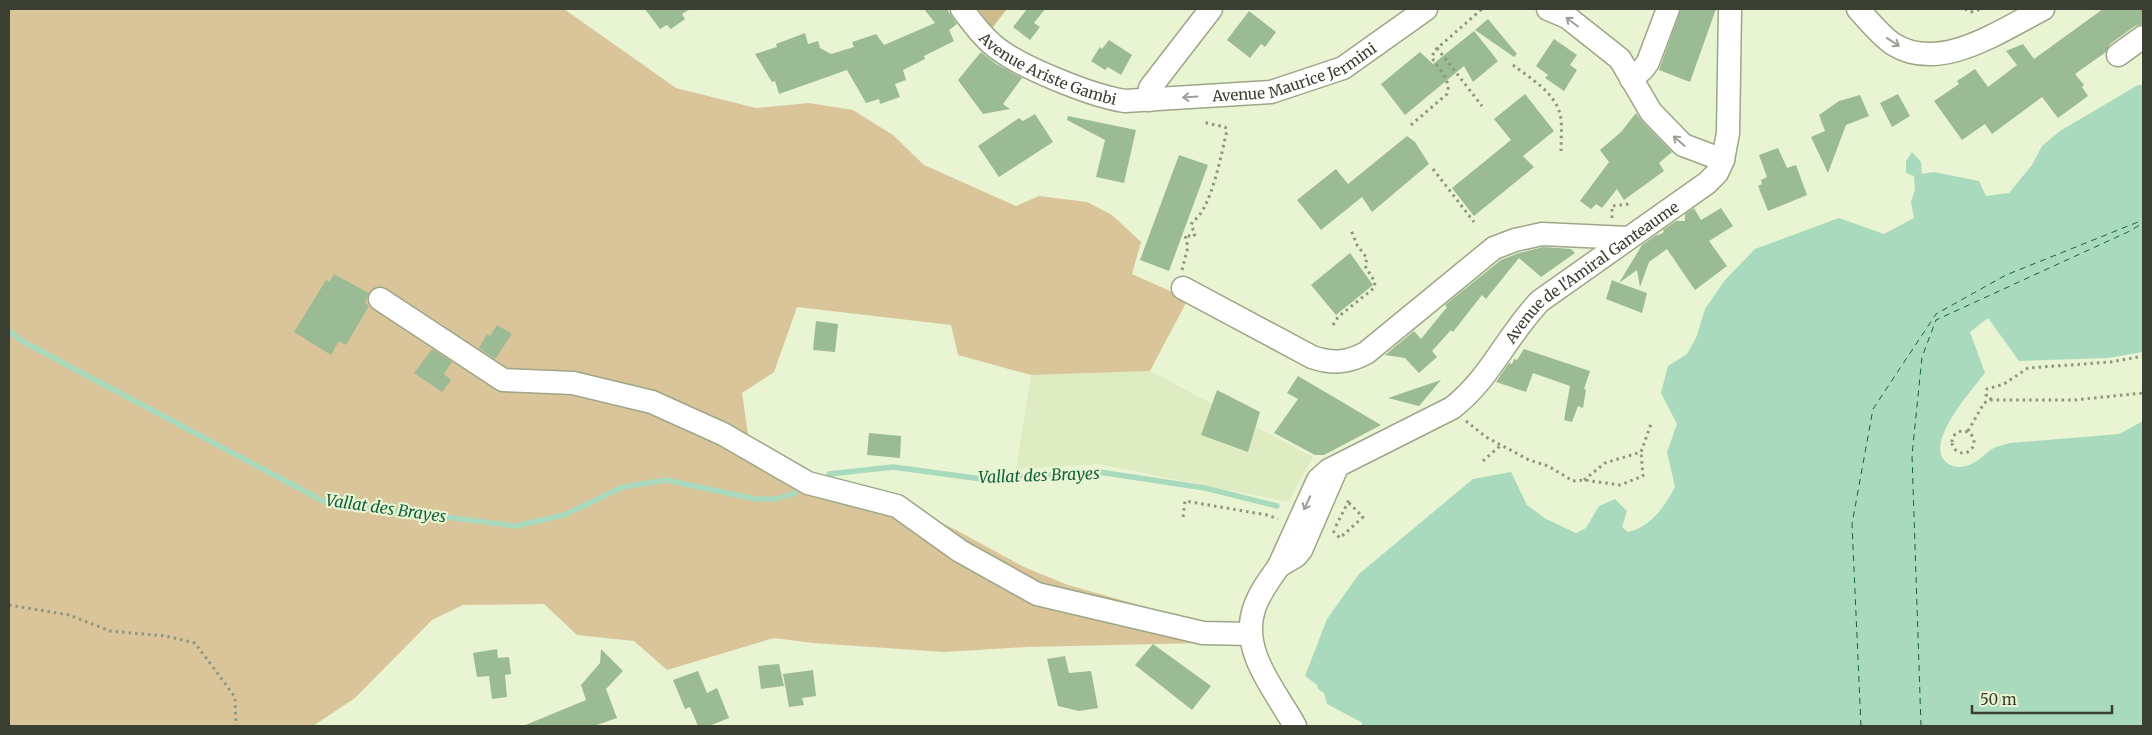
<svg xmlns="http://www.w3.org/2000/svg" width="2152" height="735" font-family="Merriweather,serif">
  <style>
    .built { fill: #dfecc2 }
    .green { fill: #dac59b }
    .forest { fill: #d0b98d }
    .water { fill: #aadabd }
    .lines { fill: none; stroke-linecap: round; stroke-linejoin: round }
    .stream { stroke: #aadabd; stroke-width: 5.5 }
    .ferry { stroke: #13623e; stroke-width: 1; stroke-dasharray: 6 5; stroke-linecap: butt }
    .building { fill: #9bbb94 }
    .minor-casing { stroke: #9da686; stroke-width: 25 }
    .path { stroke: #8f967f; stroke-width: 3; stroke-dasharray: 2.5 4; stroke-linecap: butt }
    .minor { stroke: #fff; stroke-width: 22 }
    .oneway { stroke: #9d9f98 }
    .labels { text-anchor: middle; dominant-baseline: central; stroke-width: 4.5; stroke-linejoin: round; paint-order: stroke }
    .street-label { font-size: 15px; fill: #3b3f32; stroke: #e9f4d2 }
    .water-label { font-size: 16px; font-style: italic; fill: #13623e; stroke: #e9f4d2 }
  </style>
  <rect width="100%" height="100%" fill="#e9f4d2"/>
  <path class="built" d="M1150 371 1313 457 1288 502 1099 464 1016 469 1031 375Z"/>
  <path class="green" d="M9 9H564L676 88 756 108 809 103 853 110 893 135 924 165 1016 206 1039 196 1087 202 1112 215 1141 242 1132 274 1188 299 1150 371 1031 375 958 355 951 325 797 307 774 372 742 393 749 442 810 477 899 502 956 530 1024 567 1068 585 1206 624 1200 643 1028 647 944 652 813 643 774 638 667 670 634 641 577 635 544 604 463 605 432 620 355 698 313 726H9Z"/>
  <path class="forest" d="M978 9H1007L992 28Z"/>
  <path class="water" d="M2138 85H2143V352L2108 358 2019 361 1988 318 1970 332 1985 373C1972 390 1925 442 1945 461 1950 467 1959 468 1966 466 1977 463 1983 455 1992 449 1997 446 2004 445 2010 443L2119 434 2143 421V726H1363L1361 722 1327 704 1324 693 1318 689 1317 685 1305 676 1327 619 1359 574 1473 479 1511 472 1527 505 1546 519 1576 533 1586 528 1599 506 1615 499 1627 511 1622 527 1628 532C1651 527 1665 506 1675 487L1667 452 1677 424 1661 393 1668 366 1687 354 1696 338 1705 309 1725 280 1755 249 1839 218 1884 234 1914 218 1911 202 1915 190 1914 176 1906 173V161L1912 152 1921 162 1922 174 1934 172 1979 181 1986 196 2009 193 2032 165 2042 146 2060 131Z"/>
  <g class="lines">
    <path class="stream" d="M9 331 22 341 323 501 516 526 564 515 623 487 666 480 756 499H776L795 493
      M829 474 893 467 982 479 1099 472 1205 488 1277 506"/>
    <path class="ferry" d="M1861 726 1852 524 1873 409 1936 314 2006 275 2143 220
      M1921 726 1912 455 1922 357 1936 320 2130 231 2143 223"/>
  </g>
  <path class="building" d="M645 9H690L682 14 685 19 671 29 667 25 660 29Z
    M924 9H947L957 24 949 30 954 41 924 56 925 59 903 70 906 80 895 84 900 97 880 104 879 99 866 103 847 70 779 94 775 81 772 82 755 54 777 47 776 44 805 33 808 44 818 41 820 48 831 54 854 47 852 42 876 34 884 45 935 23Z
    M1027 9H1045L1034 23 1040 27 1030 40 1013 27Z
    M1681 9H1716L1690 82 1659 70Z
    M2103 9H2143V24L2135 26 2110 44 2106 52 2075 74 2084 85 2082 87 2088 96 2058 118 2042 97 1992 134 1985 124 1962 140 1934 101 1959 84 1957 81 1975 69 1988 87 2017 65 2006 51 2023 44 2034 59Z
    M1249 11 1276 32 1265 47 1261 44 1250 58 1227 40Z
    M1488 19 1517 54 1514 57 1475 30Z
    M1474 31 1498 61 1473 82 1464 66 1405 115 1381 84 1420 52 1433 64Z
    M1554 39 1577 55 1570 65 1577 70 1564 91 1545 78 1548 75 1536 66Z
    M1109 40 1132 55 1121 75 1108 67 1105 70 1091 61 1100 47 1102 49Z
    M981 52 996 64 1022 78 1003 104 1010 109 983 114 958 80Z
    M1525 94 1554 131 1523 156 1534 167 1474 216 1452 188 1511 140 1494 119Z
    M1898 94 1910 116 1892 127 1880 103Z
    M1860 95 1869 116 1846 125 1828 173 1811 137 1825 131 1819 115 1839 101Z
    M1636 113 1642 121 1672 152 1659 163 1664 171 1624 200 1617 189 1602 208 1596 204 1591 209 1580 201 1609 162 1600 150 1621 132Z
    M1035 114 1053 142 999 177 978 146 1019 118 1023 121Z
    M1068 116 1136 130 1124 183 1096 177 1105 140 1067 120Z
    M1407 136 1415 142 1429 164 1372 212 1362 197 1321 230 1297 200 1336 169 1348 184Z
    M1778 148 1787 168 1796 165 1807 195 1768 211 1758 186 1762 184 1761 180 1767 177 1759 155Z
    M1179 155 1208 165 1169 271 1140 260Z
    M1694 208 1701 220 1721 208 1733 226 1709 241 1727 266 1695 290 1667 249 1649 262 1640 287 1637 270 1619 283 1647 293 1642 313 1606 299 1612 280 1619 283 1642 245 1659 233 1657 236 1664 232 1663 230 1676 221H1685V214Z
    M1543 247 1571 249 1575 253 1541 277 1519 258 1486 299 1482 295 1453 332 1451 330 1432 351 1437 357 1419 373 1405 358 1385 355 1414 331 1421 339 1447 307 1445 305 1501 260 1519 253Z
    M1350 253 1373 285 1336 315 1311 285Z
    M334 274 369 293 365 303 369 306 346 345 339 341 331 355 294 332 326 280 329 282Z
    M816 321 838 324 835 352 813 350Z
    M497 325 512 334 495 359 479 348 487 334 490 336Z
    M432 349 452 362 444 374 451 380 442 392 414 373Z
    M1524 349 1590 371 1584 389 1586 390 1583 408 1578 406 1572 422 1564 420 1570 386 1533 373 1526 392 1496 382 1509 363 1512 364 1514 359 1517 360Z
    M1298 376 1381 425 1324 455H1315L1274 433 1298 399 1287 393Z
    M1441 380 1419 406 1388 398Z
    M1217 390 1260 412 1248 452 1201 435Z
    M869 433 901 436 900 458 867 455Z
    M1153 644 1211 686 1192 710 1135 665Z
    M497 649 498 658 509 657 511 674 505 675 507 697 492 699 489 676 477 677 473 653Z
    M601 649 623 671 606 689 617 718 594 726H523L586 700 581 685 600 663Z
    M1065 656 1069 673 1091 671 1098 708 1079 711 1058 706 1047 659Z
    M779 664 784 686 761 689 758 666Z
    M813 670 816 696 802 698 804 705 789 707 783 674Z
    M698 671 707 693 717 688 729 718 709 726H698L690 707 685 709 673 680Z"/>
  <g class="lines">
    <g class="minor-casing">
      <g id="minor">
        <path id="s1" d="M962 9C971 21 980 34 992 44 1016 66 1092 96 1125 101L1271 92 1343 68 1426 9"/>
        <path d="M1548 9 1567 17 1620 59 1651 112 1683 145 1723 160"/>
        <path d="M1858 9C1869 21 1880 35 1893 44 1940 74 2001 30 2043 9"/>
        <path d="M2118 55 2143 37"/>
        <path d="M1631 79 1643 69 1648 62 1668 9"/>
        <path d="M1149 100 1150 88 1211 9"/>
        <path d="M1183 288 1312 357C1332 364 1347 363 1366 353L1494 248 1515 240 1542 234 1628 238"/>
        <path d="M380 299 503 380 573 383 652 402 723 434 808 483 897 506 960 551 1037 594 1203 633 1250 634"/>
        <path id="s2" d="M1337 467 1301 550 1296 556 1279 566 1318 480 1329 470 1452 408C1490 379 1507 335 1540 301L1707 183 1717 173 1723 160 1728 133 1730 9"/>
        <path d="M1279 566C1270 579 1259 593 1254 609 1240 652 1276 691 1295 726"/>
      </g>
    </g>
    <path class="path" d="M1965 9 1971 12 1981 9
      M1437 48 1482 106
      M1513 65C1531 79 1558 94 1561 119 1562 130 1561 141 1561 151
      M1411 125 1447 94C1452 82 1439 69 1432 58L1434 51 1482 9
      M1433 169 1474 222
      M1612 218V206L1629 204
      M1182 270 1188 247 1185 235 1193 237 1195 234 1191 225 1193 221C1211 211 1222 151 1227 130L1225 127 1202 122
      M1333 325 1338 317 1374 288 1375 282 1365 266 1367 258 1357 245 1351 230
      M1991 400 1990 396 1986 395 1987 389 2004 384 2028 368 2111 362 2143 356
      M1466 421 1486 437 1529 460 1548 466 1573 481 1584 480 1620 485 1643 476 1641 452
      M1968 431 1984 403 1991 400H2074L2143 393
      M1952 442a11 11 0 1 1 22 0a11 11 0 1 1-22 0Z
      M1483 461 1501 445
      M1584 480 1605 463 1641 452 1651 424
      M1183 517 1185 501 1267 515 1278 519
      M1336 526 1348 502 1347 497
      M1333 531 1340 538 1363 517 1348 502
      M9 605 69 615 110 631 166 636 195 643 235 697 236 726"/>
    <use href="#minor" class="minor"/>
  </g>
  <defs><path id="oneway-shaft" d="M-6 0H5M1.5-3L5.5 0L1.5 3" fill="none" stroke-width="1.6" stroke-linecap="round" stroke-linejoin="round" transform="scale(1.25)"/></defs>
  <g class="oneway">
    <use href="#oneway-shaft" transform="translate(1572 22) rotate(-143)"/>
    <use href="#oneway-shaft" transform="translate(1893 42) rotate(33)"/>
    <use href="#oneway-shaft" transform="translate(1190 97) rotate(176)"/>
    <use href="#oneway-shaft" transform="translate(1679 141) rotate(-139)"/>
    <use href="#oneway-shaft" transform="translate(1307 503) rotate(115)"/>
  </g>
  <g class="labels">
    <g class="street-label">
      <text stroke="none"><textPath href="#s1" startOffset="108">Avenue Ariste Gambi</textPath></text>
      <text stroke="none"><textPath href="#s1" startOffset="366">Avenue Maurice Jermini</textPath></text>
      <text stroke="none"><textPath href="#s2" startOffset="562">Avenue de l'Amiral Ganteaume</textPath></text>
    </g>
    <g class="water-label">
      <text transform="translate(1039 475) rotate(-2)">Vallat des Brayes</text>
      <text transform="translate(386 508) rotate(8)">Vallat des Brayes</text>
    </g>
  </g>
  <rect width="2152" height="735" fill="none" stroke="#3b3f32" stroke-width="20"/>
  <path d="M1972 705v8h140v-8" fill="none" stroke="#3b3f32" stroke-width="2.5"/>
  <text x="1980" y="705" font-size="15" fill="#3b3f32" stroke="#e9f4d2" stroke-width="4" paint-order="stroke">50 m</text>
</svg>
